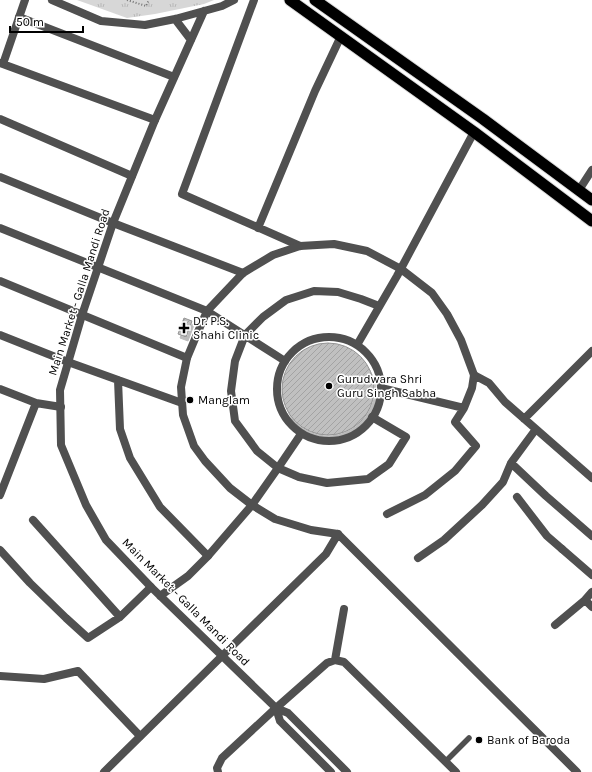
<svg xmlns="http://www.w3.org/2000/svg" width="592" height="772" font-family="Karla,sans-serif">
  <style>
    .park { fill: url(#park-tufts) }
    .building { fill: url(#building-hatch); stroke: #949494; filter: url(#shadow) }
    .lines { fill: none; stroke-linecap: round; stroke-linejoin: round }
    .trunk-casing { stroke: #dbdbdb; stroke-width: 13 }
    .path { stroke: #727272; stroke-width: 2; stroke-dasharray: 1 2; stroke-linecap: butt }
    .service { stroke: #505050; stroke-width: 5.5 }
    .pedestrian { stroke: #505050; stroke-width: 8 }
    .minor { stroke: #505050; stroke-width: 8 }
    .tertiary { stroke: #505050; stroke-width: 8 }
    .trunk { stroke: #000; stroke-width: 11 }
    .poi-dot { fill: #000; stroke: #fff; stroke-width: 1.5 }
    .labels { text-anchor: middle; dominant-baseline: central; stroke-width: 3; stroke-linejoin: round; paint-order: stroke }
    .street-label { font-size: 12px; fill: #000; stroke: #fff }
    .poi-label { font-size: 12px; fill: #000; stroke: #fff; text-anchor: start }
  </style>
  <defs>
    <pattern id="park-tufts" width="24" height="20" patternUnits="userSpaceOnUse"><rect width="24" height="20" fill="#d7d7d7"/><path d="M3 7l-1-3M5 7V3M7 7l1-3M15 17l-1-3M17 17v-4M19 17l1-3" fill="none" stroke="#b7b7b7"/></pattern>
    <pattern id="building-hatch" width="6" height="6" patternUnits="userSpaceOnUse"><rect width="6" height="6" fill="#c0c0c0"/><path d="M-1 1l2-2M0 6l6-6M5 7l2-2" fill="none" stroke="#a3a3a3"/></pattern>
    <filter id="shadow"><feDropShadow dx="2" dy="4" stdDeviation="0" flood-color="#0004"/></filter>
  </defs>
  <rect width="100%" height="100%" fill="#fff"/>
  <path class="park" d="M77 0H214L204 4 155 14 127 18Z"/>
  <path class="building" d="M184 318 192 321 186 337 178 334Z
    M282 389a46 46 0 1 1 92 0a46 46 0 1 1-92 0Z"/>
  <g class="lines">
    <g class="trunk-casing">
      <path id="trunk" d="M290 0 474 132 592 221
        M315 0 483 119 592 200"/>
    </g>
    <path class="path" d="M127 0 146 6 149 0"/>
    <path class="service" d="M445 762 469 738"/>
    <path class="pedestrian" d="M19 17 174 77
      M517 497 547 536 562 549"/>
    <path class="minor" d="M254 0 182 194 300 246
      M0 63 155 120
      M3 64 25 0
      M0 119 132 176
      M0 177 113 223 243 273
      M579 190 592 170
      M0 228 207 311 285 361
      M258 228 315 91 341 36
      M0 281 187 358
      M0 335 68 362 182 403
      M118 380 120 429 130 458 160 507 208 556
      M381 388 464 408
      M0 389 36 403 61 407
      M372 417 406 437 389 464 368 479 327 483 299 477 278 468 257 451 235 421 231 391 235 361 245 335 263 317 286 300 314 291 338 292 361 299 379 306
      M524 419 592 351
      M511 463 546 496 592 536
      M0 495 36 403
      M387 514 425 495 455 471 476 446 455 422 464 408 472 388 474 375 489 383 505 402 592 478
      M33 520 120 617
      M562 549 592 575
      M0 550 30 583 66 618 88 638 120 617 151 587
      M418 558 444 540 482 505 503 482 511 463 536 429
      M585 600 592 607
      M555 625 585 600 592 592
      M222 656 326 554 338 534 577 772
      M335 660 344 609
      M0 676 44 679 78 671 140 736
      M218 772 217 768 222 758 276 708 327 663 335 660 344 662 456 772"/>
    <path class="tertiary" d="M52 0 101 21 145 25 175 19 204 11 222 6 234 0
      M204 11 155 120 113 223 82 315 60 390 61 445 86 505 106 540 151 587 276 708 288 713 347 772
      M175 19 191 40
      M277 389a52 52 0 1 1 104 0a52 52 0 1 1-104 0Z
      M357 345 397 276 474 132
      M338 534 311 530 275 519 252 505 230 488 205 461 194 446 183 415 181 387 187 358 197 334 207 311 243 273 273 255 300 246 334 244 367 251 401 269 432 293 447 314 461 340 474 375
      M160 596 188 576 208 556 252 505 278 468 301 434
      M276 708 280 721 331 772
      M104 772 222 656"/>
    <use href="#trunk" class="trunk"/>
  </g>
  <g class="poi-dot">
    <path d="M182 322h4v4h4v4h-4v4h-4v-4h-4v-4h4z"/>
    <circle cx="329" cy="386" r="4"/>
    <circle cx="190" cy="400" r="4"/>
    <circle cx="479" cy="740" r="4"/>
  </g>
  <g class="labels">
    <g class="street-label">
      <text transform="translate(79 292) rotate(-72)">Main Market - Galla Mandi Road</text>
      <text transform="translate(186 602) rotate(45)">Main Market - Galla Mandi Road</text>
    </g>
    <g class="poi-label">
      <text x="193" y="321">Dr. P.S.<tspan x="193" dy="14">Shahi Clinic</tspan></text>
      <text x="337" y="379">Gurudwara Shri<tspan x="337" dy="14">Guru Singh Sabha</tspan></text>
      <text x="198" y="400">Manglam</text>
      <text x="487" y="740">Bank of Baroda</text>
    </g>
  </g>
  <path d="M10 26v6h73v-6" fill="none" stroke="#000000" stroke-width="2"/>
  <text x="16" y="26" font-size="12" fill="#000000" stroke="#ffffff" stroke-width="3" paint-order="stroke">50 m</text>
</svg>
